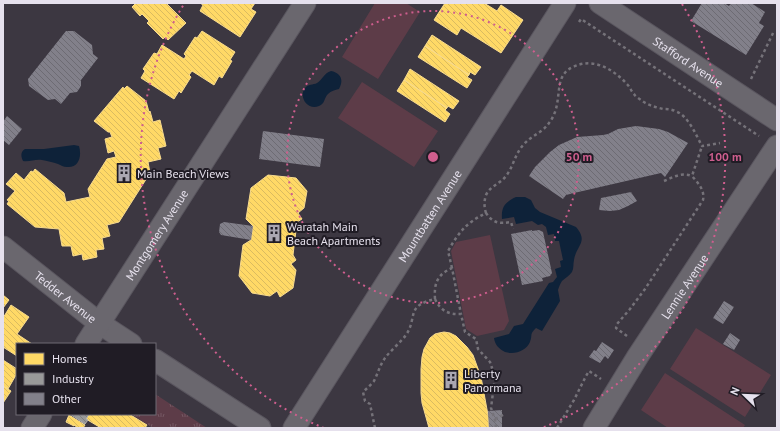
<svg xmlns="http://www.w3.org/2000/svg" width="780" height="431" font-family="'PT Sans',sans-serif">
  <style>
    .park { fill: url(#park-tufts) }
    .garden { fill: #5d3c48 }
    .water { fill: #0e2239 }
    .homes { fill: url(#homes-back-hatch); stroke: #f8db8e }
    .industry { fill: url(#industry-back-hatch); stroke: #b0afb2 }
    .building { fill: url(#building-back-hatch) }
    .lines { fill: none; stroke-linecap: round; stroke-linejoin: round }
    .minor-casing { stroke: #5a565f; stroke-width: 23 }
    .path { stroke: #757279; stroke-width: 2.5; stroke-dasharray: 3 3; stroke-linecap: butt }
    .minor { stroke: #6a676e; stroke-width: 21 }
    .ring { fill: none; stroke: #cf5e8e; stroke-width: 2; stroke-dasharray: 2 4 }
    .labels { text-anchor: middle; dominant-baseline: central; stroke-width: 4; stroke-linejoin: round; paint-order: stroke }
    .street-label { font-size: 12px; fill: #e6e1ed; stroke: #201c25 }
    .poi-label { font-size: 12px; fill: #e6e1ed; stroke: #201c25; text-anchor: start }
    .centre { fill: #cf5e8e; stroke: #201c25; stroke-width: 2 }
    .ring-label { font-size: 12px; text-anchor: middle; font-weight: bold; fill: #cf5e8e; stroke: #201c25; stroke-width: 4; stroke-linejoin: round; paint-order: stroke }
  </style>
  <defs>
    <pattern id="park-tufts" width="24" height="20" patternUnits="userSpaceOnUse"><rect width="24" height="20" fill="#5d3c48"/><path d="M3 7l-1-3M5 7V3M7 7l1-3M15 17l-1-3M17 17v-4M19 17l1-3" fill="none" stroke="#745863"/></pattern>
    <pattern id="homes-back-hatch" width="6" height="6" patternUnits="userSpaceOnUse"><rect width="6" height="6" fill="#ffd966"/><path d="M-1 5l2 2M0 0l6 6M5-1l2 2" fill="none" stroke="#dabb60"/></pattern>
    <pattern id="industry-back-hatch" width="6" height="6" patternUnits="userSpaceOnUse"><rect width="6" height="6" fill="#999"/><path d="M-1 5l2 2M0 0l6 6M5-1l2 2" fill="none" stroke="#808080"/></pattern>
    <pattern id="building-back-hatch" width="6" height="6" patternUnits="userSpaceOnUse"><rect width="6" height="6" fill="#82808a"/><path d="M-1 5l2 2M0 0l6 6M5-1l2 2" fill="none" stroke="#6d6b73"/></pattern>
  </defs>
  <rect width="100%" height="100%" fill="#3c3741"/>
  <path class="park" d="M155 394 207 428H153L131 414H155Z"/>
  <path class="garden" d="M375 3H406L420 12 378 79 342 57Z
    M362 82 438 131 414 167 338 118Z
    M490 235 509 321 504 330 477 336 466 329 451 251 456 242Z
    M696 328 771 375 745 417 670 369Z
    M665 373 745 425 743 428H668L641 410Z"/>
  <path class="water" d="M331 71C341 73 344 80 339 89 335 90 331 91 328 94 324 98 325 104 319 106 308 111 298 97 305 88 308 84 313 85 317 83 322 80 324 73 331 71Z
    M74 145 79 146C82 156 79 168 67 167 63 167 61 165 58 164 53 162 47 161 42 160 35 159 30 162 23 161 21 157 20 152 25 149H44Z
    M516 197H525L531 200 535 208 540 212 576 227C589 242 576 246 574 260 573 264 574 268 572 272 569 276 565 278 562 281 560 284 559 287 558 290L560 301 542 331 536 328C529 335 533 334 530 342 526 351 515 355 505 352 499 349 495 345 494 338L509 334 514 326 523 324 549 283 553 282 557 277 555 269 561 267 560 261 563 260 559 241H555L554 234 548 235 546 227 542 224 538 225 532 221 516 224 514 217 502 219C501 207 505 202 516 197Z"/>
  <path class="homes" d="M134 3H166L186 23 168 40 165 37 163 39 147 23 149 21 142 14 140 16 132 7 135 4Z
    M200 3H255L251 9 256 12 240 37 200 11 203 5Z
    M445 3H484L497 11 501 5 523 20 501 53 461 28 457 35 434 20Z
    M202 31 235 52 230 60 232 61 222 78 219 76 214 85 192 71 189 75 191 77 181 93 179 91 174 99 141 78 145 71 143 69 154 53 157 54 162 45 184 59 186 56 184 54 195 37 197 38Z
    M432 35 481 67 475 75 470 72 469 75 425 46Z
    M425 46 469 75 467 77 472 80 467 88 418 57Z
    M410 69 459 101 453 109 448 106 447 108 404 80Z
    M404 80 447 108 445 110 450 114 445 122 397 91Z
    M127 86 146 101 149 112 150 111 153 122 160 120 166 146 158 148 161 159 148 162 150 173 119 222 107 225 110 236 102 238 104 249 96 250 97 257 83 260 82 254 73 256 71 246H62L59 229 35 227 7 204 9 201 7 200 15 191 6 184 16 173 24 180 31 171 33 172 35 169 64 193 66 202 90 197 88 189 107 159 116 157 114 151 108 153 105 139 112 137 110 132H108L94 121 123 87 124 89Z
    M268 175 296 178 307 191 304 208 298 213 302 219 297 222 293 255 296 260 291 264 296 270 293 288 280 297 277 291 270 296 252 293 239 276 243 245 251 240 253 226 246 219 251 188Z
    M3 295 9 300 3 308Z
    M11 305 29 317 17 334 32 344H17V356L3 347V318Z
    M444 332 450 333 456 336 467 347 473 355 481 377 488 415 489 428H429L422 403 421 393V369L422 357 424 349 430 338 435 334 439 333Z
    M3 360 17 369V373L16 375 8 389 3 386Z
    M3 386 11 391 3 403Z
    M89 414H129L147 425 145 428 134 427 133 428H101L86 419Z
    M69 415 85 425 83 428 80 427 78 428 74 425V426L66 422Z"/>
  <path class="industry" d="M70 414H89L86 419 88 420 85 424Z"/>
  <path class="building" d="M702 3H724L729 6 731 3H751L765 12 759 23 764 26 746 55 691 21Z
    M66 31H74L92 45 93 54 98 58 81 80V86L77 92 70 93 61 104 55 99 48 100 29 86 28 79Z
    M7 116 22 129 9 145 3 140V122Z
    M636 126 659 129 668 132 688 143 665 177 661 173 574 193 566 195 563 199 529 176 535 167 550 152 559 145 577 137 603 135 608 134 618 129Z
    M263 131 324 139 320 167 259 159Z
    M631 192 637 201 628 206 619 210 610 211 599 210 601 198Z
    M224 222 253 226 251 240 221 235 219 232 220 224Z
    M532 230V231L539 230 543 232 552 273 550 276 542 278 543 281 522 285 511 234Z
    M724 301 734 307 723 324 713 318Z
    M730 333 740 340 734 350 723 344Z
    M602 342 614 350 608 359 605 356 600 363 589 357 594 350 596 351Z
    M502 410V428H489L488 411Z"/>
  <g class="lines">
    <g class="minor-casing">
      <g id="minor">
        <path id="s1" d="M600 3 777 120"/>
        <path id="s2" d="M3 247 99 323 131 344"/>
        <path id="s3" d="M86 344 305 3"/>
        <path d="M155 360 260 428"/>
        <path d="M32 428 41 414"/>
        <path id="s4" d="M294 428 565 3"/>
        <path id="s5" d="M594 428 638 356 777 146"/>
      </g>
    </g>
    <path class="path" d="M776 3H777
      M579 22 581 19 759 136
      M751 79 774 31
      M664 181C673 177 682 172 692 176
      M486 213C484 207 484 201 486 195 490 186 500 184 506 176 514 166 515 152 526 142 533 135 543 132 549 123 553 118 556 111 557 104 560 90 557 74 573 67 593 57 613 69 627 84 630 87 631 91 634 94 635 96 638 98 641 100 647 105 655 107 663 109 667 109 671 109 675 111 688 115 696 135 702 146L720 143
      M452 268 448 251C459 232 466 223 486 213 493 223 499 224 511 222L513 229
      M435 299C434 283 437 275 452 268L461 314
      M627 336 616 328 617 324 630 309 645 289 703 200C705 190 698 183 692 176L702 146
      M495 419 505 414
      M375 428 370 404 365 401 363 392C367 388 371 385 374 381 378 373 380 365 385 358 391 350 400 343 406 335 418 317 405 306 435 299 440 310 448 315 461 314L465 332 476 339 478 349 490 362 495 377 491 408 495 420 496 428
      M557 428 574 400 586 376 589 371 601 379"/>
    <use href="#minor" class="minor"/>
  </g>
  <g class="ring">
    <circle cx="433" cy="157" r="146"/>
    <path d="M324 428A292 292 0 0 1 184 4M682 4A292 292 0 0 1 542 428"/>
  </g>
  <defs>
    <g id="building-bare" transform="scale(1.38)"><path d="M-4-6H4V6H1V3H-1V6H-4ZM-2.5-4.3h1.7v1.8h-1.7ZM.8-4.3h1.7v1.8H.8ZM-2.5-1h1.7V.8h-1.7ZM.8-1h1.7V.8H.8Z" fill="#aaa6b1" stroke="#201c25" stroke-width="2.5" paint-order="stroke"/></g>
  </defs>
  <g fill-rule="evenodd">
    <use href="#building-bare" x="124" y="173"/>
    <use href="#building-bare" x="274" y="233"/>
    <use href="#building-bare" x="451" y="380"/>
  </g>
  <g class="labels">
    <g class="street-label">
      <text stroke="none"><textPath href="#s1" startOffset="106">Stafford Avenue</textPath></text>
      <text stroke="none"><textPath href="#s4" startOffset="252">Mountbatten Avenue</textPath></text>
      <text stroke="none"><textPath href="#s3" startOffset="130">Montgomery Avenue</textPath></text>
      <text stroke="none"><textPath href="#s5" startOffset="168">Lennie Avenue</textPath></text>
      <text stroke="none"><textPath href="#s2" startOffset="80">Tedder Avenue</textPath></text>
    </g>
    <g class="poi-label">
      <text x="137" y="173">Main Beach Views</text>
      <text x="287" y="226">Waratah Main<tspan x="287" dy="14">Beach Apartments</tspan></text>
      <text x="464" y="373">Liberty<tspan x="464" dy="14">Panormana</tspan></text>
    </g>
  </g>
  <circle cx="433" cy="157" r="6" class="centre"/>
  <g class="ring-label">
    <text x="579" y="161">50 m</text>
    <text x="725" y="161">100 m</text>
  </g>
  <rect width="780" height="431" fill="none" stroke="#e6e1ed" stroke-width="8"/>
  <rect x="16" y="343" width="140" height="72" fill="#201c25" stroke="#6f6b75"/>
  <rect x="24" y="353" width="20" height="12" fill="#ffd966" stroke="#6f6b75"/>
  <text x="52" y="363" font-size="12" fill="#e6e1ed">Homes</text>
  <rect x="24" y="373" width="20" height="12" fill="#999999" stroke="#6f6b75"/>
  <text x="52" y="383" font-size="12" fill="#e6e1ed">Industry</text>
  <rect x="24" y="393" width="20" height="12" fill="#82808a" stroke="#6f6b75"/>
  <text x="52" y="403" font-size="12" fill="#e6e1ed">Other</text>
  <g transform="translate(744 395) rotate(293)" stroke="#201c25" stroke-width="3" paint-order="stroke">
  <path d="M0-3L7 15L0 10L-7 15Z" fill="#e6e1ed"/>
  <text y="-6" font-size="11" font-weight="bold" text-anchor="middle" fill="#e6e1ed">N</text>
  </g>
</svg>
